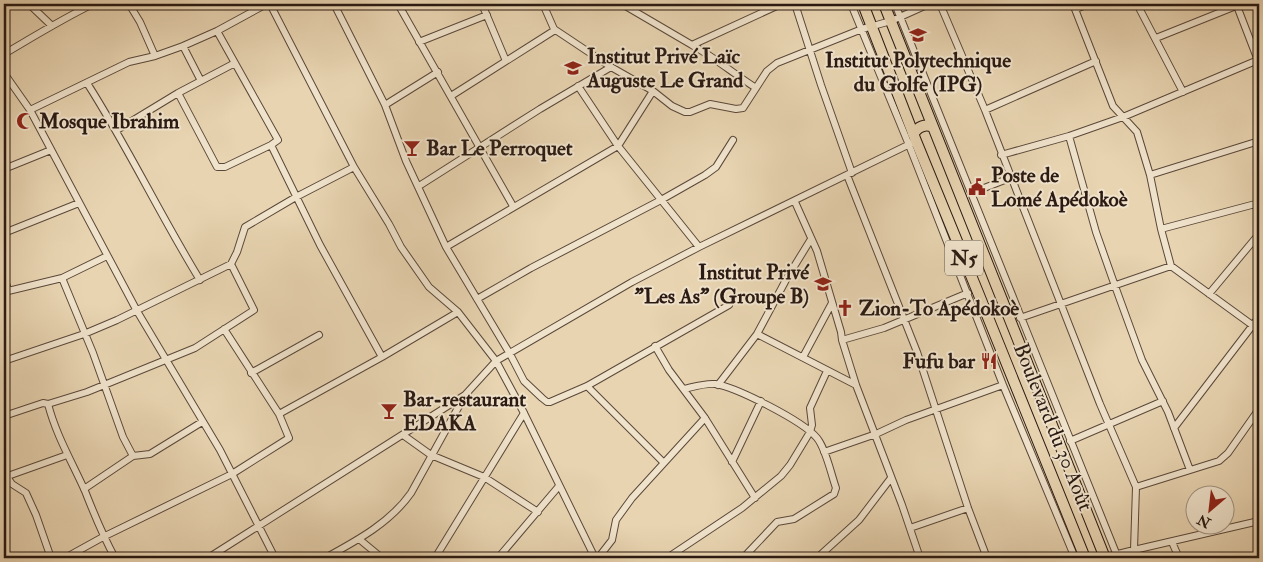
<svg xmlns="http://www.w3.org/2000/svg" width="1263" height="562" font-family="'IM FELL Double Pica',serif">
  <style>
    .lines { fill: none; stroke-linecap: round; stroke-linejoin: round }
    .minor-casing { stroke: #5a483a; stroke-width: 8 }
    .highway-casing { stroke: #2a1a13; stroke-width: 12 }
    .minor { stroke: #f0e3cc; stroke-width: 6 }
    .highway { stroke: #e8d4b1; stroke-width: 10 }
    .labels { text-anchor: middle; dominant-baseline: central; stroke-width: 4; stroke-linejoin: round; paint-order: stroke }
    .shield { fill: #f0e3cc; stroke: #65564a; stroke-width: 1 }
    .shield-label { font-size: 20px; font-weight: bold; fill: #2a1a13 }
    .poi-label { font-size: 21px; font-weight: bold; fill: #2a1a13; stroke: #f0e3cc; text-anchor: start }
    .street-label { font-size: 21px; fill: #2a1a13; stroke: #f0e3cc }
  </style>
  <rect width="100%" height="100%" fill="#e8d4b1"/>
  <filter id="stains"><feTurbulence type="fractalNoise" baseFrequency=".004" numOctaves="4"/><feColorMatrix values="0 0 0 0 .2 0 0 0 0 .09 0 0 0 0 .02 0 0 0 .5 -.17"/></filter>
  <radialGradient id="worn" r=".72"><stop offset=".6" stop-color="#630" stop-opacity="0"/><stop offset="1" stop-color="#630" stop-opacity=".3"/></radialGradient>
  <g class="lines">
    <g class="minor-casing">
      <path id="minor" d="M29 4 51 25
        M129 4 140 22 155 56
        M270 4 354 167 389 224 401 247 429 287 458 312 496 361 524 413 595 558
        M334 4 385 105 406 161 446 247 510 354 524 381 542 398 547 402H550L587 386 729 305
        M398 4 513 206
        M482 4 506 61
        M543 4 554 29 611 67 653 91 672 106 685 112H690L710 104 736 109 743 108 767 71 777 63 862 29 891 21 929 4
        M622 4 692 45 781 4
        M795 4 821 85 852 173
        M851 4 909 145 1003 385 1075 558
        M895 4 1118 558
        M940 4 985 110 1100 404 1136 487 1134 550
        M1073 4 1113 106 1137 132 1150 175 1161 229 1171 266
        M1137 4 1183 92
        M1237 6 1259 63
        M1076 9 1088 4
        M1156 38 1241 4
        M419 42 487 15
        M692 45C714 57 734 74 756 88
        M183 46 201 81
        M4 54C33 37 62 19 93 4
        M4 73 30 110 137 311 220 450 275 558
        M87 83C128 147 160 215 200 280
        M578 86 618 146 699 247
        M178 93 217 167H225L271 145 278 140 217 31
        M451 96 555 30
        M385 105 438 72
        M30 110 129 62 155 56 183 46 217 31 261 7 263 4
        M985 110 1096 61
        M117 130 178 93 235 63
        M1069 136 1096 232 1115 286 1142 360 1168 412 1190 470
        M271 145 320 245 382 357
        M1001 155 1069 136 1123 117 1258 60
        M4 169 51 150
        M847 175 917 352 968 508 987 558
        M1150 175 1259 141
        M419 186 540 109 611 67
        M971 193 1010 178
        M795 202 817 251 841 332 842 340 856 385 902 505 920 558
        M1256 204 1259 219
        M1161 229 1259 203
        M4 233 79 203
        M446 247 618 146 653 91
        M4 276 8 290
        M62 278 93 353 123 437 133 456
        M4 292 62 278 107 256
        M1209 294 1259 234
        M477 299 531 268 661 200 705 175 716 167 733 140
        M1020 318 1171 266 1259 330
        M757 334 856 385
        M842 340 884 328 968 293
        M655 346 669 370 705 418 755 498
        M803 357 832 303
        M4 361 84 334 117 320 231 264 237 252 245 227 296 197 354 167
        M251 373 319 335
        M718 385 757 334 787 278 811 239
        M587 386 664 463
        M684 389C693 387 705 383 715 384 736 387 803 421 817 438 826 449 831 474 836 488L834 494 794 519 777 522 743 558
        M48 404C56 435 72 462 85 491 94 514 103 536 115 558
        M279 414 382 357 458 312
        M4 416 43 403 48 404 87 392 195 348 254 310 231 264
        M1174 428 1259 317
        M403 435 431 455 484 477 538 512
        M1070 441 1163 401
        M824 452 876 434 906 420 1003 385
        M732 462 761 401
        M5 477 67 455
        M7 477 12 484 26 493 36 515 51 558
        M1136 487 1219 461 1228 453 1259 409
        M84 489 133 456 150 454 202 422
        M910 528 968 508
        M359 539 382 558
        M1172 542 1179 558
        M65 558 103 537 232 474 289 438 279 414 224 329
        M208 558 465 395 496 361 632 282 699 247 916 141
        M325 558C356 541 390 523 411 493L464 397
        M435 558 524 413
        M498 558 559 486
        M598 558 612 540 616 520 632 498 705 418
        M667 558 742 508 781 476 790 465 810 432 812 425 810 408 827 371
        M817 558 859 520 891 478
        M1102 558 1134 550 1259 521"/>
    </g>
    <g class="highway-casing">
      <path id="highway" d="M863 4 916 141 977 290 1085 558
        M884 4 1105 558
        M913 134C918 127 925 123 933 127"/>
    </g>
    <use href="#minor" class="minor"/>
    <use href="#highway" class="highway"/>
  </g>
  <defs>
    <g id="school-bare" transform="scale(1.35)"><path d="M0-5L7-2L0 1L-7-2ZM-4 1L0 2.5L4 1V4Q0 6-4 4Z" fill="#8f2418" stroke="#f0e3cc" stroke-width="2.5" paint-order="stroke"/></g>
    <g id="mosque-bare" transform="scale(1.35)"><path d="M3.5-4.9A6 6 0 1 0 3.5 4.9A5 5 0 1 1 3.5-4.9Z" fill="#8f2418" stroke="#f0e3cc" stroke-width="2.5" paint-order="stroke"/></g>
    <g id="bar-bare" transform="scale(1.35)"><path d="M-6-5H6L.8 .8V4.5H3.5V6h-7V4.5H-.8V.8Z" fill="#8f2418" stroke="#f0e3cc" stroke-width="2.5" paint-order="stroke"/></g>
    <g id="civic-bare" transform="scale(1.35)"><path d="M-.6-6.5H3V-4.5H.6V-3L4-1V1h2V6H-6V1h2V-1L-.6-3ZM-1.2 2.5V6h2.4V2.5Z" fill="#8f2418" stroke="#f0e3cc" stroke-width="2.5" paint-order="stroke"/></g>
    <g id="church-bare" transform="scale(1.35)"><path d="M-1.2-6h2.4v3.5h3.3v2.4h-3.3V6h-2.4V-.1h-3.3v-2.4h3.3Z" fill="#8f2418" stroke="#f0e3cc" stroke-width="2.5" paint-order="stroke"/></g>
    <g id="restaurant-bare" transform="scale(1.35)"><path d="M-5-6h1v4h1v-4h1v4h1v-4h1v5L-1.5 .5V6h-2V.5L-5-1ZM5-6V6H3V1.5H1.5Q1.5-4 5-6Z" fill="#8f2418" stroke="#f0e3cc" stroke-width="2.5" paint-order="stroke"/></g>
  </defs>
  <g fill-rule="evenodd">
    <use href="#school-bare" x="918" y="35"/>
    <use href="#school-bare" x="573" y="68"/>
    <use href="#mosque-bare" x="25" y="121"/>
    <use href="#bar-bare" x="412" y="148"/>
    <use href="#civic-bare" x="977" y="187"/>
    <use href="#school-bare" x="823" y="284"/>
    <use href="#church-bare" x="845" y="308"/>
    <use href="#restaurant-bare" x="989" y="361"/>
    <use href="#bar-bare" x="389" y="411"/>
  </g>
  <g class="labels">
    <rect class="shield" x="945" y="240.5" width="38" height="35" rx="4"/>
    <g class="shield-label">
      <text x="964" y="258">N5</text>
    </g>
    <g class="poi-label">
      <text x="587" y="56">Institut Privé Laïc<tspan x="587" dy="24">Auguste Le Grand</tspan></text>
      <text x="918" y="60" text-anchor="middle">Institut Polytechnique<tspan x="918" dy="24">du Golfe (IPG)</tspan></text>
      <text x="39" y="121">Mosque Ibrahim</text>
      <text x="426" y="148">Bar Le Perroquet</text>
      <text x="991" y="175">Poste de<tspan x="991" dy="24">Lomé Apédokoè</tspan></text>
      <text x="809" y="272" text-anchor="end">Institut Privé<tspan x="809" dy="24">"Les As" (Groupe B)</tspan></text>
      <text x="859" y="308">Zion-To Apédokoè</text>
      <text x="975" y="361" text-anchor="end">Fufu bar</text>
      <text x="403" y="399">Bar-restaurant<tspan x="403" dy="24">EDAKA</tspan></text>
    </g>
    <g class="street-label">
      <text transform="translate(1053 427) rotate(68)">Boulevard du 30 Août</text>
    </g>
  </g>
  <rect width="1263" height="562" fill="none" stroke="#e8d4b1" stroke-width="20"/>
  <rect x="5" y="5" width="1253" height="552" fill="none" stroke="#2a1a13" stroke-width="2.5"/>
  <rect x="10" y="10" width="1243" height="542" fill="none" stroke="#2a1a13"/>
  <g transform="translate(1210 510) rotate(208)"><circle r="24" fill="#f0e3cc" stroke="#a19382"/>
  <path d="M0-4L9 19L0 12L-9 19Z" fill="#8f2418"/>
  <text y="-8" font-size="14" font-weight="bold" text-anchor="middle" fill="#2a1a13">N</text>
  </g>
  <rect width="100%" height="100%" filter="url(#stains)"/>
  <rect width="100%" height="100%" fill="url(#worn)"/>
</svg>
